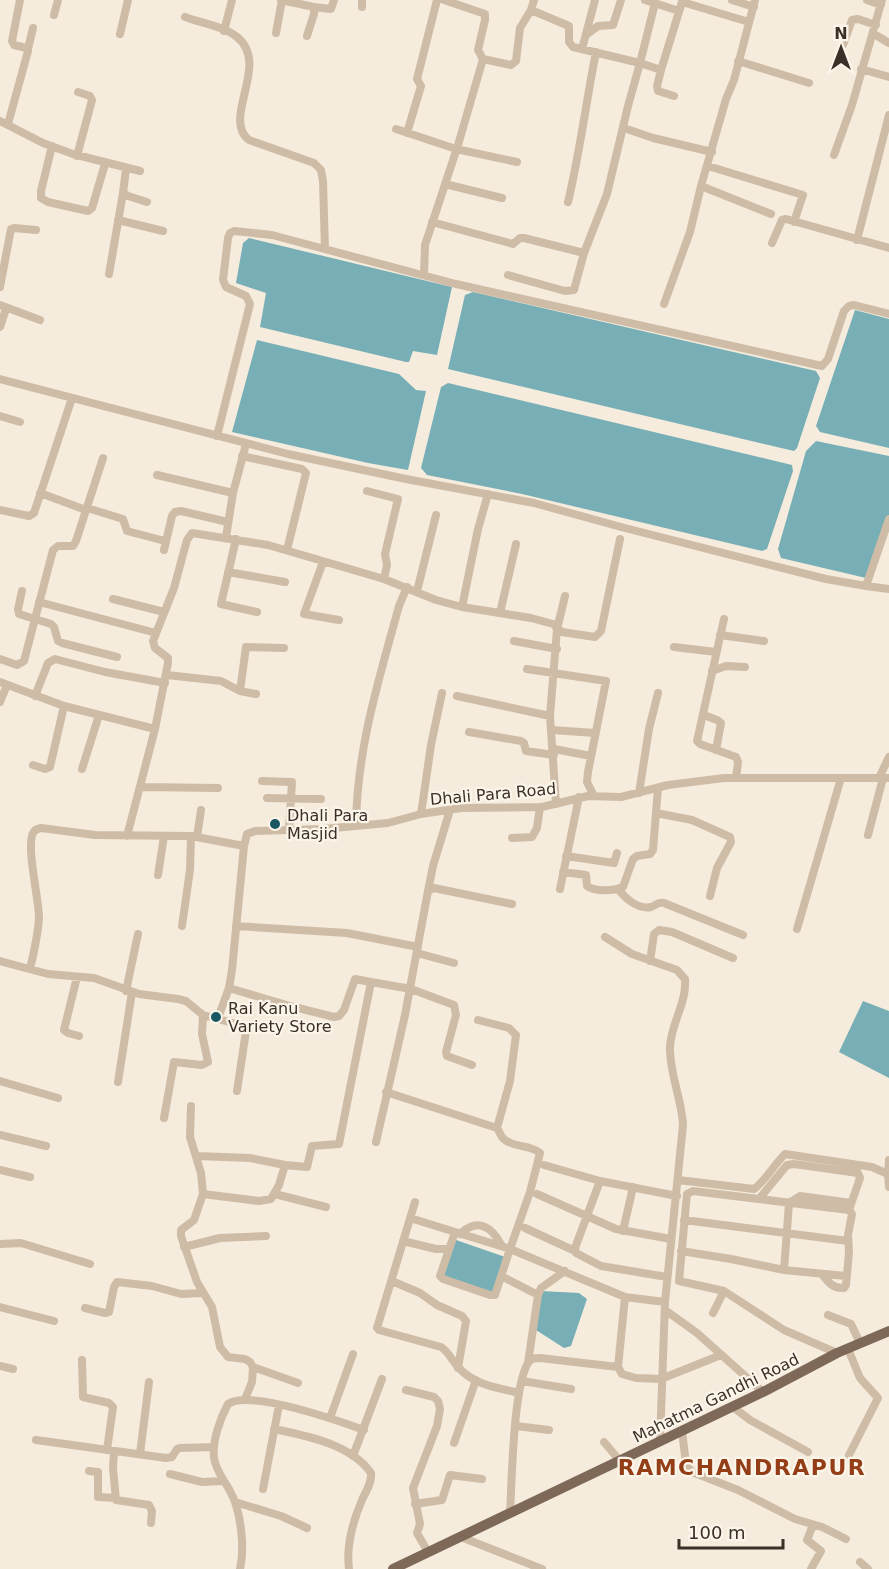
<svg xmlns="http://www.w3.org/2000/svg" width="889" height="1569" font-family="'DejaVu Sans',sans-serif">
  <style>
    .water { fill: #78afb6 }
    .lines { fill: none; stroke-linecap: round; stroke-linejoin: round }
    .minor { stroke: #cfbca7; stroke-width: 8 }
    .major { stroke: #7e6858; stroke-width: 10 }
    .poi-dot { fill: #195862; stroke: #fcf5ea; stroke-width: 2 }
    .labels { text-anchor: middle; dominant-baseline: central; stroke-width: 4.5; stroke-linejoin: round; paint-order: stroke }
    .street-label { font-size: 16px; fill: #3b3028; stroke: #fcf5ea }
    .poi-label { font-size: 16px; fill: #3b3028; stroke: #fcf5ea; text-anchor: start }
    .district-label { font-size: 22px; font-weight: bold; letter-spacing: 1.5px; fill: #943e18; stroke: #fcf5ea }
  </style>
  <rect width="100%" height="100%" fill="#f5ecdd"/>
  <path class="water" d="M249 238 452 287 437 355 413 351 409 362H406L260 327 266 293 236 283 243 243Z
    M473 292 816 371 820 378 797 448 794 451 448 369 465 295Z
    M855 310 889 319V448L820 432 816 426Z
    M257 340 399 374 416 390 426 391 408 470 368 463 232 432Z
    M448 383 792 465 793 471 767 549 762 551 522 494 427 475 421 468 441 387Z
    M816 441 889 456V522L866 578 781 558 778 549 806 451Z
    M863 1001 889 1011V1078L839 1052Z
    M456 1240 508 1258 496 1294 448 1278 441 1272Z
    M541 1291 579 1293 587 1299 571 1346 564 1348 536 1330Z"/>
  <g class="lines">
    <path class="minor" d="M281 0 314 7V14L307 36
      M444 0 485 14V20L478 50 483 59 511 65 516 61 520 28 531 10 534 0
      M645 0 679 11
      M732 0 754 7
      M867 0 881 5
      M314 7 331 9 334 0
      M362 7V0
      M531 10 569 26V42L573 47 640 63 655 3
      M54 15 58 0
      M185 17C201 23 223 26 237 37 271 64 221 119 249 140L314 163 321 170 323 181 325 249
      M224 31 232 0
      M276 33 282 0
      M120 34 128 0
      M874 34 889 43
      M586 35 598 26 613 25 621 0
      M843 45 852 20 858 19 876 25
      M28 49 33 28
      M582 49 595 0
      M738 61 809 83
      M861 69 889 77
      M661 70 657 86 658 91 674 96
      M0 121 43 143 73 154 140 171
      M8 124 28 51 26 48 14 45 12 41 20 0
      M624 128 653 138 712 152
      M396 129 456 149 517 162
      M407 133 421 86 417 79 437 0
      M52 146 41 191V198L48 202 88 211 92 208 105 164
      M834 155 852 105 882 0
      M77 156 92 100 90 96 78 92
      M708 166 803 195 794 222
      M126 169 123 193 128 196 147 202
      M445 184 502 198
      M701 186 771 214
      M568 202C580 152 586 102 596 52
      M118 220 163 231
      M432 222 506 242 513 244 520 238H524L584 253
      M857 240 889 115
      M772 243 782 220 786 219 889 248
      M109 274 123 193
      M424 275 425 245 458 145 483 59
      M508 275 565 291 574 290 584 253 607 194 628 106 640 63 661 70 682 2 749 22
      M0 287 11 229 14 228 36 230
      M664 304 690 232 701 186 726 99 734 80 755 0
      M0 305 40 320
      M0 327 6 309
      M0 379 288 454 406 479 534 503 621 527 826 579 866 586
      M0 416 20 422
      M217 436 250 304 246 296 226 287 223 280 228 238 230 233 234 231 272 235 456 284 822 366 828 359 844 311 849 306 854 305 889 314
      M242 456 302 469 306 473 287 550
      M157 475 233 493
      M367 491 398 499 385 554 387 565 384 579
      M40 493 86 510
      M87 508 123 519 127 531 165 541
      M0 510 29 516 34 513 72 398
      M889 519 866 586 889 589
      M226 537 233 493 246 444
      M236 539 221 604 257 612
      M164 550 172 516 175 512 181 511 228 522
      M323 562 304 614 339 620
      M228 572 285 582
      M22 591 18 609 19 614 51 624 54 627 58 641 62 643 117 657
      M417 591 436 515
      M113 599 164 612
      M39 602 156 633
      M462 607 478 529 488 494
      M500 613 516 544
      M724 619 697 741 700 744 736 757 738 762 736 778
      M720 635 764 641
      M514 641 557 649
      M674 647 716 652
      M0 659 17 665 24 661 53 550 58 546H73L76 541 103 458
      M527 669 606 681 588 772 587 782 594 796
      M712 671 726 666 745 667
      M167 675 221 681 240 691 256 694
      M0 682 64 706 155 729 127 836
      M240 691 246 647 284 648
      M35 696 48 663 55 659 105 672 165 683
      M457 696 550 716
      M0 702 7 685
      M704 715 717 720 721 723 716 750
      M155 729 168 663V658L155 648 153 641 174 588 187 540 192 533 268 545 384 579 436 600 462 607 531 618 553 624 562 632 595 637 601 631 620 539
      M552 730 595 733
      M469 732 521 741 524 743 526 751 554 755
      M554 749 591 756
      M33 765 45 769 50 767 64 706
      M82 769 99 715
      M879 778 889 757
      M262 781 292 782 289 829
      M140 787 218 788
      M639 793 649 729 658 693
      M267 798 321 799
      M556 804 550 716 557 629 565 596
      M656 813 692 820 730 837 731 842 717 868 710 896
      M421 814 431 745 442 693
      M356 825C357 748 379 679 399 606L407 587
      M868 835 883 778
      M197 837 201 810
      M512 838 532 837 537 828 540 807
      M566 856 614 863 617 853
      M563 872 586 875 587 886C595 892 614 891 623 887L633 859 637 856 650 854 653 850 658 788
      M158 875 164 836
      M560 889 579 797
      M618 889C625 898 638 910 651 907 657 905 657 902 664 903L743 935
      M428 891 433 866 450 810
      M182 926 190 870 191 836
      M236 926 347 933 418 947
      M797 929 841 778
      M605 937 632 954 677 970 685 979C687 1003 671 1023 670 1047 669 1073 682 1099 683 1125L665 1302 660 1442
      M417 953 454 963
      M0 961 48 974 94 978 139 994 178 999 186 1001 203 1015 240 1025 246 1031 237 1091
      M650 961 654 934 659 930 672 932 733 958
      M30 969C34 952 38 935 39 918 39 899 26 847 33 833 35 829 37 829 41 828L95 835 191 836 244 846 247 834 255 831 323 829 388 823 421 814 461 808 542 807 588 796 621 797 668 785 724 778H889
      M77 977 64 1030 68 1033 79 1036
      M371 982 411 989 454 1005 456 1015 446 1052 447 1056 472 1065
      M126 991 138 934
      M218 1018 229 988 232 970 244 846
      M478 1020 509 1028 516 1035 510 1081 497 1128
      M0 1081 58 1098
      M118 1082 132 992
      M386 1092 497 1128C499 1131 500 1134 502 1137 511 1148 530 1144 540 1153L530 1192 510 1249 625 1297 665 1302
      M191 1106 190 1137 201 1173 203 1194 194 1220 181 1230V1236L197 1282 212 1307 220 1347 228 1357 245 1359 250 1362 253 1367 252 1382 245 1399
      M164 1118 174 1062 202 1065 208 1062 202 1034 203 1015
      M0 1135 46 1146
      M376 1142 405 1015 428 891 434 888 512 904
      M196 1156 250 1158 285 1165
      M544 1165 600 1181
      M0 1170 30 1177
      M888 1174 889 1187
      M678 1180 754 1189C767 1179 773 1166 785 1154L872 1167 888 1174 889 1160
      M203 1194 259 1201 271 1199 279 1185 285 1165 307 1167 312 1146 339 1144 371 982 355 979 344 1010 339 1016 334 1017 290 1006 229 988
      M275 1194 326 1207
      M537 1194 616 1229 671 1239
      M759 1199 787 1165 794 1164 858 1173 860 1178 849 1210
      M415 1202 377 1328 379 1330 441 1347C450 1353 452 1361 459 1368 474 1385 499 1388 519 1393
      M410 1218 510 1249 495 1295H490L443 1279 440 1276 455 1232
      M684 1220 848 1241
      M525 1228 575 1251
      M623 1231 633 1187
      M460 1234C478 1217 492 1227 502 1246
      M403 1241 436 1249H449
      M0 1244 21 1243 90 1264
      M184 1247 220 1238 266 1236
      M681 1251 731 1259 784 1270 846 1276
      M784 1270 789 1203 800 1196 851 1203
      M822 1274C828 1282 833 1289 844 1288L846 1285 849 1252 848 1235 852 1214 849 1210 693 1191 687 1194 679 1281 724 1291 784 1330 837 1353
      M503 1277 538 1295
      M667 1277 601 1266 576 1253 575 1248 600 1181 677 1196
      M392 1281 420 1293 437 1305 462 1316 466 1321 458 1368
      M625 1297 618 1367 622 1374 636 1378 661 1379 721 1355
      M0 1307 54 1321
      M85 1308 105 1313 109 1312 114 1287 117 1282 152 1286 181 1294 202 1293
      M665 1310 697 1333 763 1392
      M713 1313 724 1291
      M828 1315 851 1324 860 1343
      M848 1349 860 1378 878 1398 849 1455
      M82 1360 83 1397 109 1403 113 1407 107 1450
      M528 1363 538 1295 541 1288 565 1271
      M0 1366 13 1369
      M253 1367 298 1383
      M522 1381 571 1389
      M406 1390 434 1397 438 1401 440 1409 437 1426 413 1488 420 1524 417 1533 428 1552
      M733 1407 750 1420 808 1452
      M330 1418 353 1354
      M516 1426 549 1430
      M274 1429C307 1436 351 1444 371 1473 372 1483 366 1491 362 1500 353 1521 346 1546 349 1569
      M682 1431 686 1464 692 1472 738 1490 795 1519 822 1527 846 1539
      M36 1440 166 1458 172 1457 177 1449 180 1448 214 1447
      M604 1442 620 1461
      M454 1443 476 1380
      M114 1451 113 1468 116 1500 149 1505 152 1511 151 1523
      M140 1454 149 1382
      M353 1456 382 1379
      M89 1471 98 1472V1497L115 1498
      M170 1474 202 1482 223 1481
      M263 1489 279 1405
      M235 1502 281 1516 307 1528
      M415 1504 442 1500 450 1475 482 1479
      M510 1513C512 1480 513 1388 528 1363 531 1358 535 1358 540 1358L618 1367
      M461 1537 542 1569
      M860 1562 868 1569
      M240 1569C245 1548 241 1510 230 1491 224 1480 216 1471 214 1458 212 1441 220 1419 228 1404 249 1389 339 1421 364 1430
      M811 1569 821 1551 807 1540 813 1525"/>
    <path class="major" d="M393 1569 763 1392 837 1353 889 1331"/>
  </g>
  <g class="poi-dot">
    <circle cx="275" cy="824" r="6"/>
    <circle cx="216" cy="1017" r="6"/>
  </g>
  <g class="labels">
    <g class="street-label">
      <text transform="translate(493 794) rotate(-5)">Dhali Para Road</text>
      <text transform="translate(716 1398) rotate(-26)">Mahatma Gandhi Road</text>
    </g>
    <g class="poi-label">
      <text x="287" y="815">Dhali Para<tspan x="287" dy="18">Masjid</tspan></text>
      <text x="228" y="1008">Rai Kanu<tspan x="228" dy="18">Variety Store</tspan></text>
    </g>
    <g class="district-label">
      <text x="742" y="1467">RAMCHANDRAPUR</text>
    </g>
  </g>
  <g transform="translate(841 48)" stroke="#fcf5ea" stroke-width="4.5" paint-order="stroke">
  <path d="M0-4.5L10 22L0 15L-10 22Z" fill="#3b3028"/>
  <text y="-9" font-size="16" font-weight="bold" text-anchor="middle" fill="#3b3028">N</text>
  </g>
  <path d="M679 1539v9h104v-9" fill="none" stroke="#3b3028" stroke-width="3"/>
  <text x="688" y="1539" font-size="18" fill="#3b3028" stroke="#fcf5ea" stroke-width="4.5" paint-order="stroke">100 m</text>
</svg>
